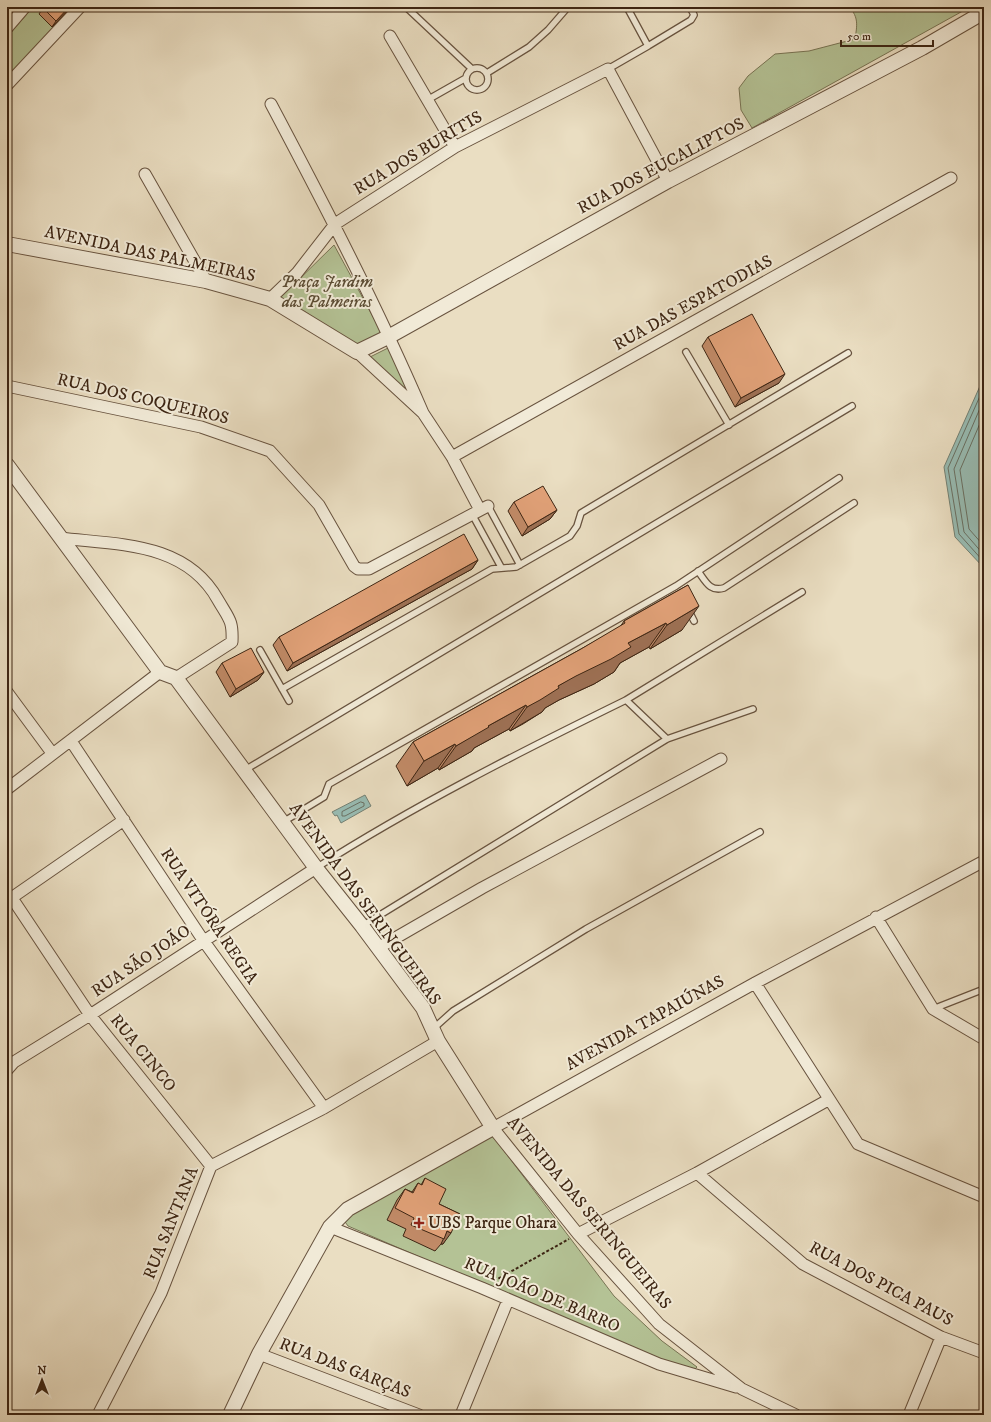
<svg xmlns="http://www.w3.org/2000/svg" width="991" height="1422" font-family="'IM FELL DW Pica',serif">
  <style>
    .green { fill: #b4c295; stroke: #787454 }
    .water { fill: #98bcb3; stroke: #748073 }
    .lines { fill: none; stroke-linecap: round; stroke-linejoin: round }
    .shore { stroke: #6a7063; stroke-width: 1 }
    .service-casing { stroke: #68533f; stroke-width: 8 }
    .minor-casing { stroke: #68533f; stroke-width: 13 }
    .tertiary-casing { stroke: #68533f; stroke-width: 16 }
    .path { stroke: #3d2513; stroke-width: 2; stroke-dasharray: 3 2; stroke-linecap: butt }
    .service { stroke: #f1ead7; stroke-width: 5.5 }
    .minor { stroke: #f1ead7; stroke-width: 11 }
    .tertiary { stroke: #f1ead7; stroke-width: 14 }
    .wall { fill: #c28b68; stroke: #3d2513 }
    .shaded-wall { fill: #9e7155; stroke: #3d2513 }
    .building { fill: #e2a279; stroke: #3d2513 }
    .poi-dot { fill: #8f2418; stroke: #f1ead7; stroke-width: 1.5 }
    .labels { text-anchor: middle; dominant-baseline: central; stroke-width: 4; stroke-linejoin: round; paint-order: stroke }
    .street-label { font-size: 17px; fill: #3d2513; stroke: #f1ead7 }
    .park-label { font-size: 17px; font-style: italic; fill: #5b4c34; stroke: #f1ead7 }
    .poi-label { font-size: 17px; fill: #3d2513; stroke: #f1ead7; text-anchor: start }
  </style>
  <rect width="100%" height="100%" fill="#eadec2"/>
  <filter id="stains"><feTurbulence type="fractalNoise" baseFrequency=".005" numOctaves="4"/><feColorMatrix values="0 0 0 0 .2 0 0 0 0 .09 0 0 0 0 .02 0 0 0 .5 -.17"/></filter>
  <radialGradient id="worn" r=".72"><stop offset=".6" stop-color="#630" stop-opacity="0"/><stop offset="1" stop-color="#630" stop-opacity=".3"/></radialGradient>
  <path class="green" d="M33 7H76L7 81V37Z
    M849 7H970L752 128 741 110 739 88 748 76 775 54 809 51 855 39C857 26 859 17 849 7Z
    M334 245 383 335 357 347 304 311 279 299Z
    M390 347 412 399 368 358Z
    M492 1135 614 1296 662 1341 697 1367 695 1369 658 1360 348 1226 343 1219Z"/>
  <path class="water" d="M984 377V568L955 537 944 467Z
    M365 795 371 806 341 823 337 815 335 816 332 812Z"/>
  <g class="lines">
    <path class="shore" d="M984 387 948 468 959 534 984 562
      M984 399 954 469 964 532 984 555
      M984 414 960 470 969 529 984 546
      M361 802 364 803V806L345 816H342V812Z"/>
    <g class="service-casing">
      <path id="service" d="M406 7 472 69
        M648 46 691 20 694 15 690 7
        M466 79a11 11 0 1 1 22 0a11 11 0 1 1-22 0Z
        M608 69 648 46 628 9
        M487 73 529 47 548 30 568 7
        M429 99 466 78
        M686 352 729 425
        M488 506 520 565
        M472 514 501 567
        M698 571C706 582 710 592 724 588L854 503
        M689 611 694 621
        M260 650 289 701
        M282 689 492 569 516 567 570 536 577 526 581 513 848 353
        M626 700 802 592
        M245 770 852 406
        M283 822 324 797 329 784 676 586 839 478
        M316 868C415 805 520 752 626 700L667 739
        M362 926 667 739 753 709
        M933 1009 984 989
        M434 1028 453 1011 586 929 760 832"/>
    </g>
    <g class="minor-casing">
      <path id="minor" d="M7 28 25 7
        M390 36 455 147
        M7 85 80 7
        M271 104C325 206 377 306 423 413
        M145 174 206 281
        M270 299 297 273 335 224 455 147 608 69 668 181
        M357 352 423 413 452 457 480 510
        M7 386 201 427 270 451 319 505 354 566 358 569H369L488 506
        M452 457 951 178
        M60 538C119 545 186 542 218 600 229 619 233 620 232 642L176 678
        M7 692 52 753
        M71 741 203 940 324 1108
        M7 789 160 672
        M12 898 90 1015 211 1166
        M7 901 124 820
        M876 917 933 1009 984 1039
        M378 948 482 888 721 759
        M755 983 858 1144 984 1197
        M7 1070 14 1062 90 1015 316 868
        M697 1173 803 1264 941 1337 984 1353
        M330 1227 482 1288 659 1364 736 1387
        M578 1234 697 1173 828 1100
        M259 1354 419 1415
        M98 1415 161 1293 211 1166 324 1108 438 1041
        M461 1415 508 1300
        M796 1415 742 1389 659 1324 578 1234 493 1128 755 983 984 861
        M909 1415 941 1337"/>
    </g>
    <g class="tertiary-casing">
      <path id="tertiary" d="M7 244 206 281 270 299 357 352 390 336 668 181 922 48 984 12
        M7 465 160 672 176 678 316 868 362 926 423 1008 438 1041 493 1128 348 1209 330 1227 259 1354 230 1415"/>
    </g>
    <path class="path" d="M494 1281 569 1239"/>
    <use href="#service" class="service"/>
    <use href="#minor" class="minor"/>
    <use href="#tertiary" class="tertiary"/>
  </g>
  <path class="wall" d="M71 7 52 27 39 14 43 8Z
    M708 337 779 383 735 407 702 346Z
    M514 502 557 510 550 519 522 536 508 511Z
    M478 560 472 569 287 671 273 645 279 637Z
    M688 585 682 630 650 649 649 647 620 663 614 672 594 684 559 700 545 708 542 712 523 724 510 731 509 729 474 748 472 751 439 770 438 768 407 786 396 766 413 742 581 649 620 627 624 621Z
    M222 663 264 672 258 680 230 697 216 672Z
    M425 1178 439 1204 460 1214 443 1244H441L435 1251 403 1236 406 1229 387 1220 397 1200 405 1189 412 1192 418 1183 421 1185Z"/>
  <path class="shaded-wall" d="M69 7H71L52 27 56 21Z
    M785 374 779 383 735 407 741 398Z
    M557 510 550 519 522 536 528 527Z
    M478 560 472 569 287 671 293 663Z
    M699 606 682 630 650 649 667 625Z
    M666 623 649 647 620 663 614 672 594 684 559 700 545 708 542 712 510 731 527 707 558 686 628 643Z
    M264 672 258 680 230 697 236 689Z
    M526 705 509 729 474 748 472 751 439 770 456 746 488 726Z
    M455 744 438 768 407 786 424 761Z
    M447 1231 451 1233 443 1244H441Z"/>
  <path class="building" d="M45 7H69L56 21 43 8Z
    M752 314 785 374 741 398 708 337Z
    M543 486 557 510 528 527 514 502Z
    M464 534 478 560 293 663 279 637Z
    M688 585 699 606 667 625 666 623 628 643 631 647 611 659 576 676 558 686 559 688 540 700 527 707 526 705 488 726 489 727 456 746 455 744 424 761 413 742 581 649 625 623 624 621Z
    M251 648 264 672 236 689 222 663Z
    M425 1178 446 1189 439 1204 460 1214 451 1233 447 1231 444 1239 411 1225 414 1218 395 1208 405 1189 413 1193 418 1183 422 1185Z"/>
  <path class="poi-dot" d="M417 1217h4v4h4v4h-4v4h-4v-4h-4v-4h4z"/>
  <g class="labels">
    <g class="street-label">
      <text transform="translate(418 153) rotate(-31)">RUA DOS BURITIS</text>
      <text transform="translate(661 166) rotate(-28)">RUA DOS EUCALIPTOS</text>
      <text transform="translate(150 254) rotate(12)">AVENIDA DAS PALMEIRAS</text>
      <text transform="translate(693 303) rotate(-29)">RUA DAS ESPATODIAS</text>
      <text transform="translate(143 399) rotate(13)">RUA DOS COQUEIROS</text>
      <text transform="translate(365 904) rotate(54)">AVENIDA DAS SERINGUEIRAS</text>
      <text transform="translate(209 916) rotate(56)">RUA VITÓRA REGIA</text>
      <text transform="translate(141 961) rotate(-34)">RUA SÃO JOÃO</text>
      <text transform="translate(645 1023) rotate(-29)">AVENIDA TAPAIÚNAS</text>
      <text transform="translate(143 1053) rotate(51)">RUA CINCO</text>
      <text transform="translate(589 1213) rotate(50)">AVENIDA DAS SERINGUEIRAS</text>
      <text transform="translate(171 1223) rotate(-68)">RUA SANTANA</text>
      <text transform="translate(881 1284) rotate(28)">RUA DOS PICA PAUS</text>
      <text transform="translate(542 1295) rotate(23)">RUA JOÃO DE BARRO</text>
      <text transform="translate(345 1368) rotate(21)">RUA DAS GARÇAS</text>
    </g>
    <g class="park-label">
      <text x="327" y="282">Praça Jardim<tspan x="327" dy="20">das Palmeiras</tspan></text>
    </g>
    <g class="poi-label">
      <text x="428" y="1223">UBS Parque Ohara</text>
    </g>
  </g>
  <rect width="991" height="1422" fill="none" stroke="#eadec2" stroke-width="24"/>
  <rect x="8" y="8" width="975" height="1406" fill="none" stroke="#3d2513" stroke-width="2"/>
  <rect x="12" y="12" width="967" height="1398" fill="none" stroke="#3d2513"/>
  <g transform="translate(42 1380)" stroke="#f1ead7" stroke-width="3" paint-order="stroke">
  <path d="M0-3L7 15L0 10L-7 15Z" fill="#3d2513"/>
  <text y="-6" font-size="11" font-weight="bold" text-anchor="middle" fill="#3d2513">N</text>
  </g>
  <path d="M841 40v6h92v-6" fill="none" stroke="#3d2513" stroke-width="2"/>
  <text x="847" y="40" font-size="12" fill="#3d2513" stroke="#f1ead7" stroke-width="3" paint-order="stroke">50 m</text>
  <rect width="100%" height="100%" filter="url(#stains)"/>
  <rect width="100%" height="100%" fill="url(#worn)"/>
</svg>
